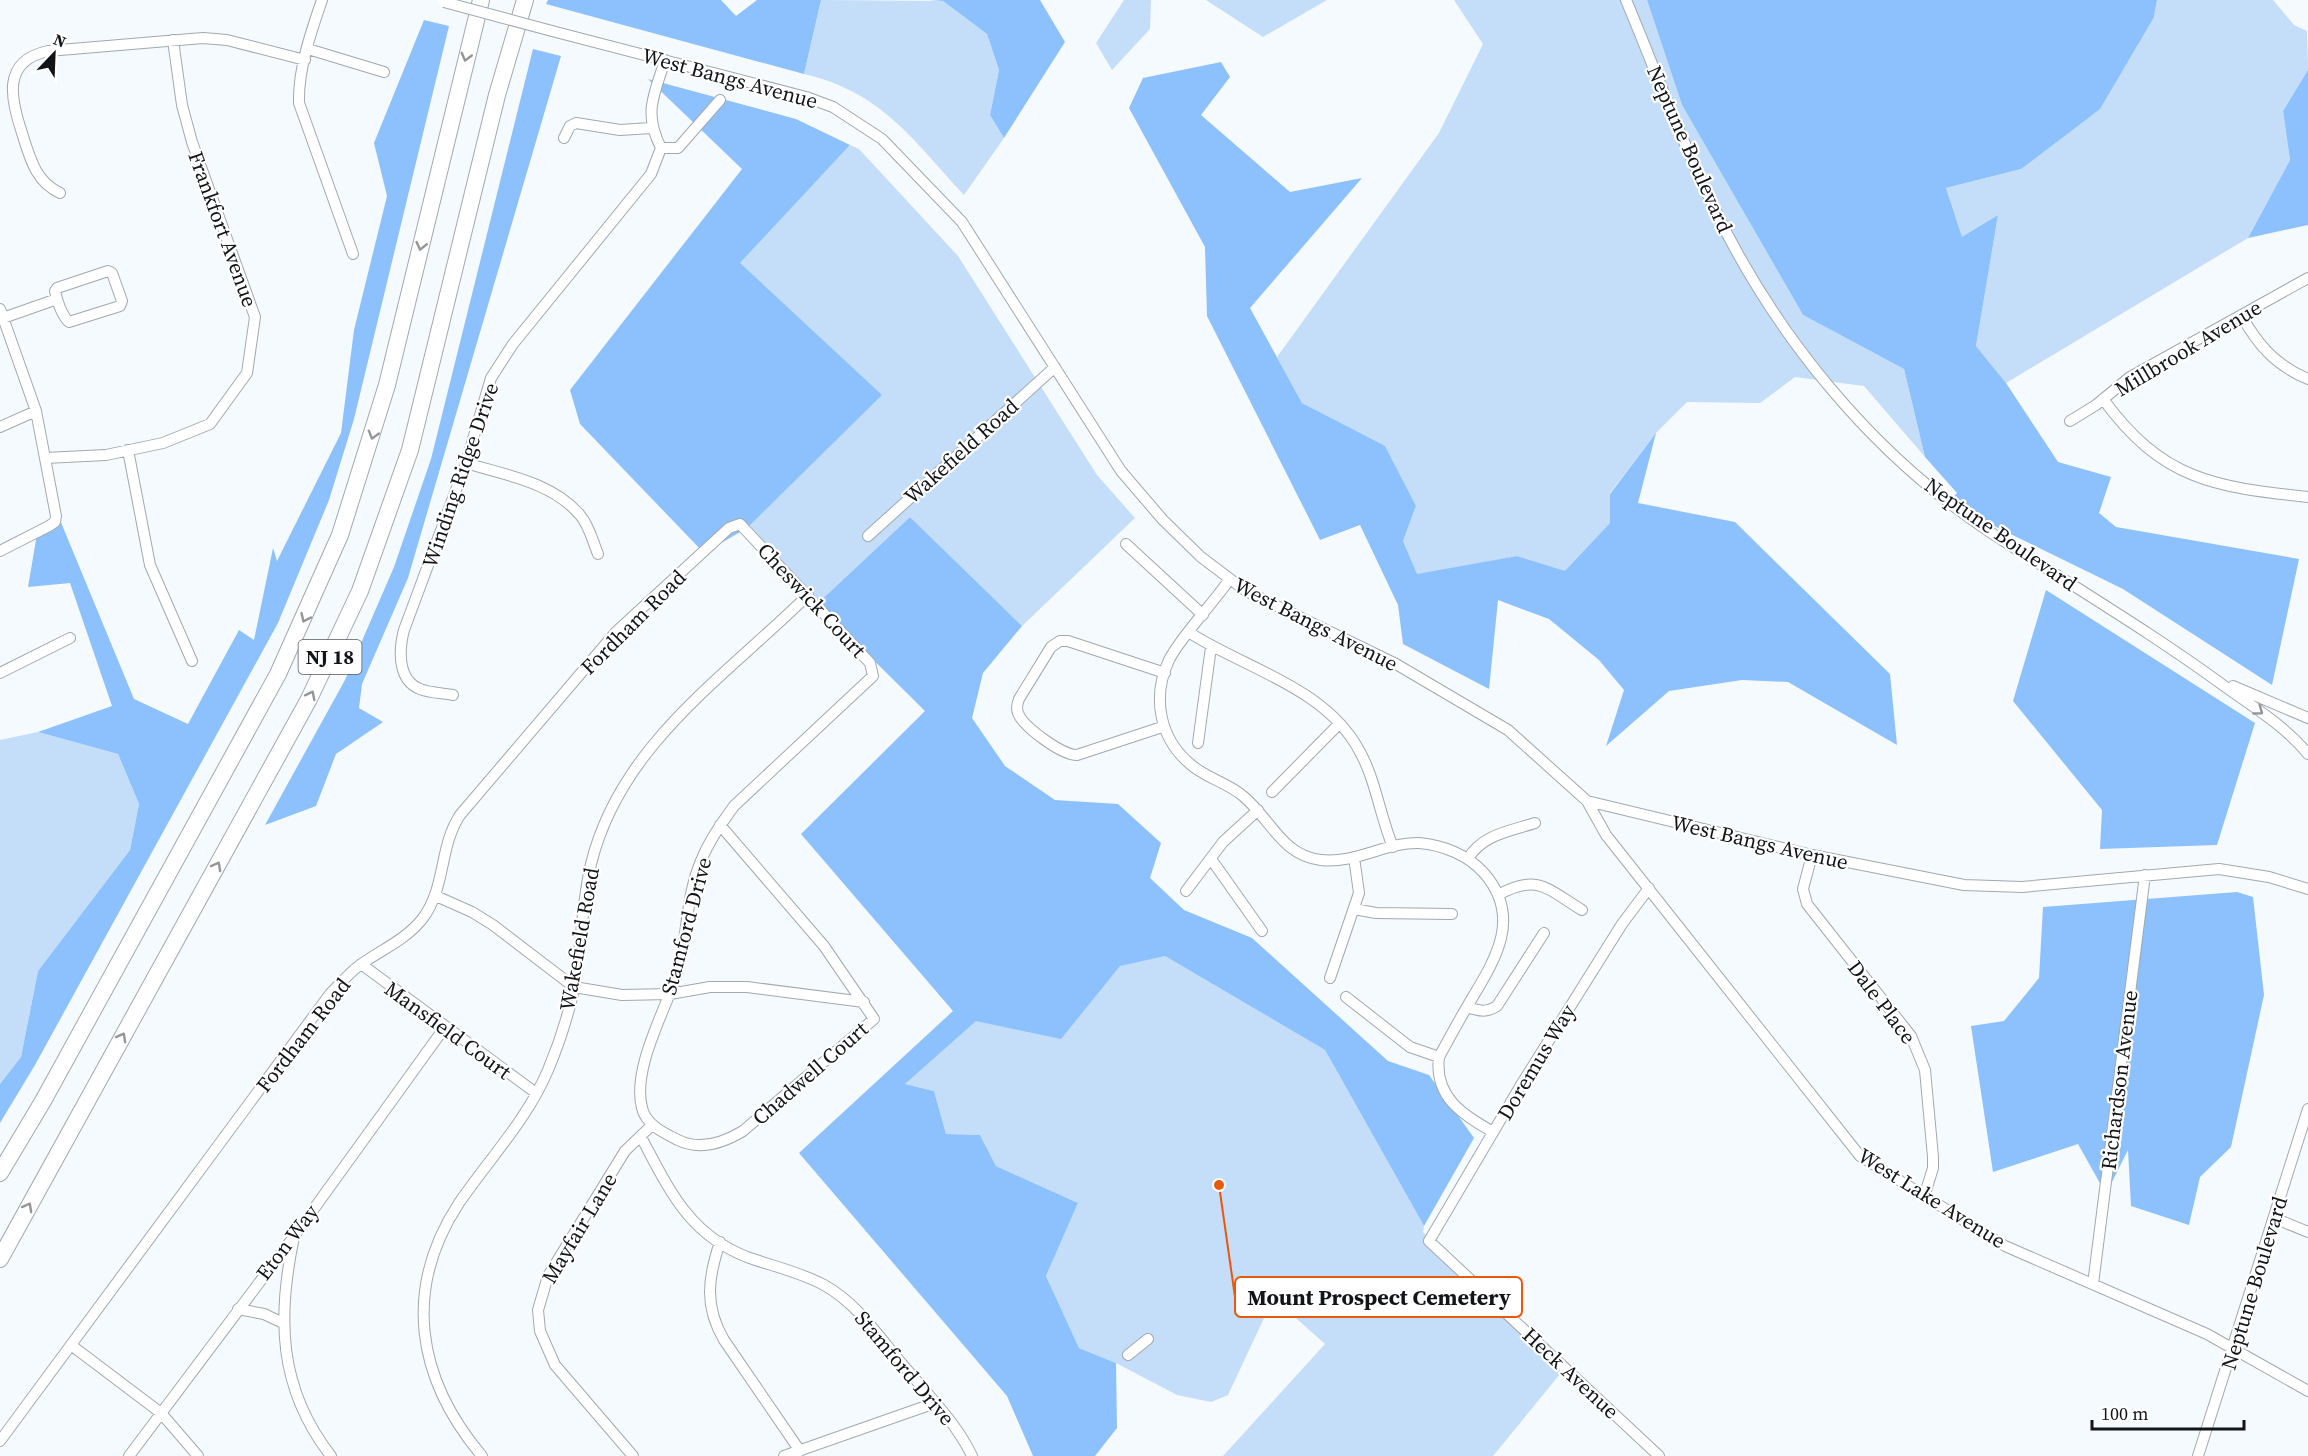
<svg xmlns="http://www.w3.org/2000/svg" width="2308" height="1456" font-family="'Source Serif 4',serif">
  <style>
    .green { fill: #c4ddf9 }
    .forest { fill: #8cc1fe }
    .lines { fill: none; stroke-linecap: round; stroke-linejoin: round }
    .minor-casing { stroke: #a1a8af; stroke-width: 12 }
    .highway-casing { stroke: #a1a8af; stroke-width: 18 }
    .minor { stroke: #fff; stroke-width: 10 }
    .highway { stroke: #fff; stroke-width: 16 }
    .minor-bridge-casing { stroke: #a1a8af; stroke-width: 12; stroke-linecap: butt }
    .minor-bridge { stroke: #fff; stroke-width: 10 }
    .oneway { stroke: #949597 }
    .labels { text-anchor: middle; dominant-baseline: central; stroke-width: 4.5; stroke-linejoin: round; paint-order: stroke }
    .shield { fill: #fff; stroke: #595a5d; stroke-width: 1.5 }
    .shield-label { font-size: 20px; font-weight: bold; fill: #121417 }
    .street-label { font-size: 21px; fill: #121417; stroke: #fff }
    .leader { fill: none; stroke: #e8590c; stroke-width: 2 }
    .callout-dot { fill: #e8590c; stroke: #fff; stroke-width: 2 }
    .callout { fill: #fff; stroke: #e8590c; stroke-width: 2 }
    .callout-label { font-size: 22px; text-anchor: middle; font-weight: bold; fill: #121417 }
  </style>
  <rect width="100%" height="100%" fill="#f5fafe"/>
  <path class="green" d="M821 0 943 1 987 34 999 70 990 115 1004 138 964 195C913 140 882 92 804 74Z
    M1124 0H1151L1150 29 1112 70 1096 43Z
    M1206 0H1327L1263 37Z
    M1454 0H1647L1682 105 1803 315 1904 369 1925 457 1864 386 1795 377 1760 403 1687 402 1656 433 1610 493V523L1565 572 1517 556 1417 575 1403 541 1416 506 1385 447 1302 403 1277 357 1439 133 1483 44Z
    M2157 0H2273L2294 25 2307 31 2308 70 2283 111 2290 160 2248 238 2006 383 1976 346 1998 215 1962 238 1946 188 2021 169 2154 17Z
    M850 145 859 149 958 256 1097 475 1135 518 1022 626 910 517 817 604 747 528 740 263Z
    M38 732 118 754 139 804 130 850 38 971 21 1057 0 1084V740Z
    M1165 956 1325 1050 1424 1226 1423 1232 1565 1368 1493 1456H1223L1325 1344 1279 1303 1272 1301 1228 1395 1211 1402 1177 1395 1116 1363 1079 1348 1046 1276 1078 1203 996 1166 980 1135 946 1134 934 1091 905 1084 976 1020 1061 1038 1120 965Z"/>
  <path class="forest" d="M548 0H721L736 16 757 0H821L804 74 546 4Z
    M929 0H1040L1065 42 1004 138 990 115 999 70 987 34 943 1Z
    M1647 0H2157L2154 17 2100 109 2021 169 1946 188 1962 237 1998 215 1976 346 2006 383 2058 462 2111 477 2099 513 2116 527 2299 559 2272 685 2123 589 1947 503 1957 493 1925 457 1904 369 1803 315 1682 105Z
    M424 20 449 26 354 419 329 500 278 623 35 1065 0 1123V1084L21 1057 38 971 130 850 139 804 118 754 38 732 112 706 70 583 28 587 37 534 60 520 134 699 188 724 239 630 254 640 273 548 277 561 341 433 354 330 387 196 374 143Z
    M533 49 561 56 408 578 362 684 359 708 383 722 336 754 316 806 265 825 345 680 394 567 431 459Z
    M1221 62 1230 77 1201 115 1290 192 1362 178 1250 308 1302 403 1385 446 1416 506 1403 541 1417 574 1517 556 1565 571 1610 523V494L1656 433 1638 503 1735 522 1890 674 1897 745 1788 682 1742 680 1669 691 1606 746 1624 690 1599 660 1549 619 1498 600 1489 689 1403 644 1398 605 1360 525 1320 540 1207 316 1205 247 1129 108 1143 78Z
    M2308 70V225L2248 238 2290 160 2283 111Z
    M648 79 796 119 850 145 740 263 882 395 747 528 704 553 580 424 570 390 742 169Z
    M910 517 1022 626 983 673 972 718 1005 766 1055 800 1118 804 1161 843 1150 878 1184 910 1252 938 1388 1061 1429 1075 1474 1138 1424 1226 1325 1050 1165 956 1120 966 1061 1039 976 1021 905 1084 934 1091 946 1134 980 1135 996 1166 1078 1203 1046 1276 1079 1348 1116 1363 1117 1428 1095 1456H1033L1007 1396 799 1153 953 1011 801 834 925 711 817 604Z
    M2046 590 2255 723 2217 845 2100 849 2102 810 2013 701Z
    M2237 892 2253 897 2264 995 2231 1147 2200 1177 2189 1225 2131 1206 2128 1150 2106 1194 2078 1144 1993 1172 1971 1026 2004 1021 2039 978 2043 907Z"/>
  <g class="lines">
    <g class="minor-casing">
      <path id="minor" d="M322 0C311 32 298 69 299 103L353 254
        M1626 0C1655 69 1681 141 1714 208 1776 336 1871 453 1990 532 2069 584 2151 632 2227 688 2255 708 2286 727 2308 754
        M552 31 806 97 833 107 882 139 962 222 1121 471 1163 520 1201 557 1246 591 1396 664 1508 730 1587 801 1812 855 1964 885 2022 887 2219 869 2269 877 2308 889
        M308 49 384 72
        M564 138 570 126 576 123 620 130 651 128
        M661 148H678L720 100
        M60 193C35 181 30 158 22 133 11 100 1 61 48 51L203 38 227 40 305 60
        M108 271 112 273 122 301 120 306 69 322C62 316 57 301 55 291L57 288Z
        M0 309 36 411 56 516 55 522 49 526 0 551
        M2241 315C2258 345 2275 365 2308 379
        M3 318 57 299
        M2103 399C2162 480 2214 487 2308 497
        M2070 421 2096 405 2130 377 2308 278
        M0 427 36 411
        M128 450 150 565 192 661
        M45 458 106 455 163 443 210 424 247 373 255 317 192 142 182 105 173 40
        M466 463C505 475 552 482 580 515 589 525 593 542 598 554
        M868 536 1055 367
        M1126 544 1203 615
        M1229 580C1212 605 1182 635 1169 660 1152 696 1159 737 1189 763 1205 778 1227 782 1243 796 1271 819 1281 855 1321 860 1355 864 1386 842 1419 843 1443 845 1468 855 1484 873 1524 919 1493 963 1468 1005 1458 1022 1449 1039 1439 1057 1434 1097 1462 1114 1493 1132
        M1190 633C1246 669 1327 688 1360 752 1376 781 1380 816 1393 847
        M0 673 70 638
        M2233 686 2308 718
        M453 695C443 693 430 693 420 689 397 680 399 649 404 630L466 463 491 378 513 344 651 174 661 148C643 112 654 96 665 60
        M1162 727 1077 755C1062 755 1023 727 1018 713 1016 708 1017 704 1019 699L1051 647 1060 641H1068L1165 673
        M1198 743 1211 647
        M1272 792 1339 724
        M1587 801 1606 835 1860 1156 2005 1246 2207 1334 2308 1391
        M1812 855 1803 889 1807 904 1911 1036 1925 1070 1933 1157V1168L1924 1197
        M1211 859 1262 931
        M1468 859C1481 835 1510 831 1535 823
        M1649 888 1622 924 1521 1085 1429 1241 1659 1456
        M1186 891 1223 842 1258 810
        M1498 895C1538 873 1547 889 1582 910
        M436 896 472 912 493 925 574 987 622 995 670 994 710 987H747L864 1002
        M1354 909 1376 913 1452 914
        M361 964 536 1093
        M1330 978 1359 893 1354 857
        M1346 997 1410 1047 1439 1057
        M1467 1007C1479 1011 1486 1013 1497 1006L1544 933
        M641 1137C669 1189 688 1234 747 1257 772 1266 800 1272 824 1285 857 1303 879 1337 903 1365 927 1394 956 1422 972 1456
        M2274 1218 2308 1232
        M294 1237C277 1317 278 1388 331 1456
        M720 1242C708 1278 704 1306 724 1340L800 1451
        M2093 1284 2145 875
        M238 1309 264 1314 283 1323
        M71 1345 161 1413 198 1456
        M1128 1355 1148 1339
        M0 1441 330 994C340 984 349 973 360 965 382 949 406 940 423 918 446 887 439 847 460 815L616 632 729 528 740 524 870 663 873 676 734 806C721 824 709 841 701 861 685 898 688 939 676 977 664 1013 632 1069 642 1108 646 1125 664 1133 678 1140 700 1151 723 1143 743 1131L874 1019 824 946 720 825
        M129 1456 295 1235 445 1027
        M482 1456C417 1379 402 1290 459 1203 489 1159 527 1120 548 1070 559 1044 568 1016 574 989 582 948 581 905 591 864 620 745 725 677 808 595
        M633 1456 555 1365 540 1331 538 1310 548 1276 625 1151 652 1125
        M784 1456 935 1403
        M2198 1456 2308 1109"/>
    </g>
    <g class="highway-casing">
      <path id="highway" d="M0 1173 43 1101 278 674 340 535 387 385 481 0
        M0 1259 309 699 360 591 410 450 497 95 525 0"/>
    </g>
    <use href="#minor" class="minor"/>
    <use href="#highway" class="highway"/>
    <g class="minor-bridge-casing">
      <path id="minor-bridge" d="M444 2 552 31"/>
    </g>
    <use href="#minor-bridge" class="minor-bridge"/>
  </g>
  <defs><path id="oneway-chevron" d="M-2-3.5L2.5 0L-2 3.5" fill="none" stroke-width="1.6" stroke-linecap="round" stroke-linejoin="round" transform="scale(1.5)"/></defs>
  <g class="oneway">
    <use href="#oneway-chevron" transform="translate(466 57) rotate(105)"/>
    <use href="#oneway-chevron" transform="translate(421 246) rotate(103)"/>
    <use href="#oneway-chevron" transform="translate(373 435) rotate(106)"/>
    <use href="#oneway-chevron" transform="translate(305 618) rotate(115)"/>
    <use href="#oneway-chevron" transform="translate(311 695) rotate(-63)"/>
    <use href="#oneway-chevron" transform="translate(2259 711) rotate(36)"/>
    <use href="#oneway-chevron" transform="translate(217 866) rotate(-61)"/>
    <use href="#oneway-chevron" transform="translate(122 1037) rotate(-61)"/>
    <use href="#oneway-chevron" transform="translate(28 1207) rotate(-61)"/>
  </g>
  <g class="labels">
    <rect class="shield" x="298.5" y="640" width="63" height="34" rx="4.5"/>
    <g class="shield-label">
      <text x="330" y="657">NJ 18</text>
    </g>
    <g class="street-label">
      <text transform="translate(730 78) rotate(15)">West Bangs Avenue</text>
      <text transform="translate(1690 149) rotate(66)">Neptune Boulevard</text>
      <text transform="translate(223 229) rotate(70)">Frankfort Avenue</text>
      <text transform="translate(2188 348) rotate(-31)">Millbrook Avenue</text>
      <text transform="translate(961 451) rotate(-42)">Wakefield Road</text>
      <text transform="translate(460 475) rotate(-71)">Winding Ridge Drive</text>
      <text transform="translate(2001 534) rotate(35)">Neptune Boulevard</text>
      <text transform="translate(812 600) rotate(47)">Cheswick Court</text>
      <text transform="translate(633 622) rotate(-45)">Fordham Road</text>
      <text transform="translate(1316 624) rotate(27)">West Bangs Avenue</text>
      <text transform="translate(1760 842) rotate(13)">West Bangs Avenue</text>
      <text transform="translate(686 926) rotate(-75)">Stamford Drive</text>
      <text transform="translate(579 939) rotate(-80)">Wakefield Road</text>
      <text transform="translate(1882 1002) rotate(53)">Dale Place</text>
      <text transform="translate(448 1030) rotate(36)">Mansfield Court</text>
      <text transform="translate(303 1035) rotate(-52)">Fordham Road</text>
      <text transform="translate(1536 1062) rotate(-59)">Doremus Way</text>
      <text transform="translate(810 1073) rotate(-41)">Chadwell Court</text>
      <text transform="translate(2119 1080) rotate(-83)">Richardson Avenue</text>
      <text transform="translate(1932 1198) rotate(32)">West Lake Avenue</text>
      <text transform="translate(579 1228) rotate(-59)">Mayfair Lane</text>
      <text transform="translate(287 1242) rotate(-53)">Eton Way</text>
      <text transform="translate(2254 1283) rotate(-73)">Neptune Boulevard</text>
      <text transform="translate(905 1368) rotate(50)">Stamford Drive</text>
      <text transform="translate(1571 1373) rotate(43)">Heck Avenue</text>
    </g>
  </g>
  <path class="leader" d="M1219 1185L1235 1297"/>
  <circle class="callout-dot" cx="1219" cy="1185" r="6"/>
  <rect class="callout" x="1235" y="1277" width="287" height="40" rx="6"/>
  <g class="callout-label">
    <text x="1379" y="1305">Mount Prospect Cemetery</text>
  </g>
  <g transform="translate(54 54) rotate(23)" stroke="#ffffff" stroke-width="4.5" paint-order="stroke">
  <path d="M0-4.5L10 22L0 15L-10 22Z" fill="#121417"/>
  <text y="-9" font-size="16" font-weight="bold" text-anchor="middle" fill="#121417">N</text>
  </g>
  <path d="M2092 1420v9h152v-9" fill="none" stroke="#121417" stroke-width="3"/>
  <text x="2101" y="1420" font-size="18" fill="#121417" stroke="#ffffff" stroke-width="4.5" paint-order="stroke">100 m</text>
</svg>
